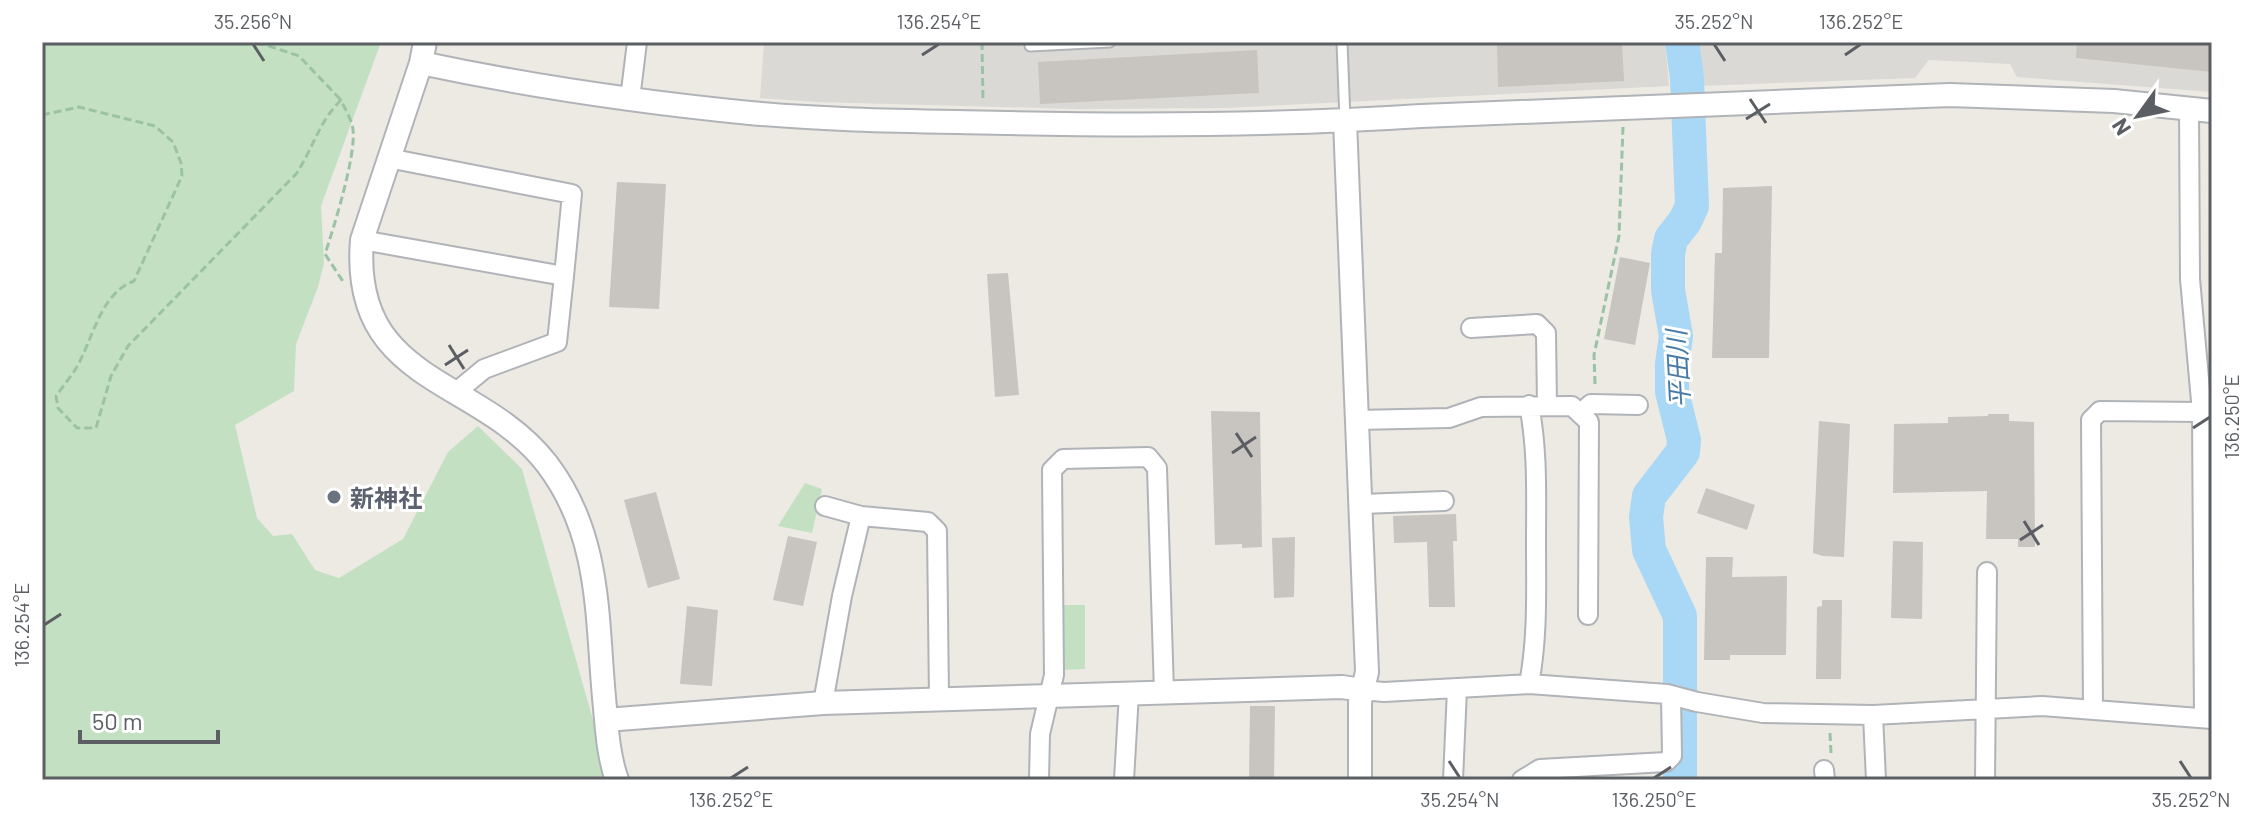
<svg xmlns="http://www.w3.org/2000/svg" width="2254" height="822" font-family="Barlow,'Noto Sans JP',sans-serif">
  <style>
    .industrial { fill: #dbd9d5 }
    .green { fill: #c3e1c2 }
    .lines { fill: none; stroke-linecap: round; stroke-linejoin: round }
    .river { stroke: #a9d8f6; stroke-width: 34 }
    .building { fill: #c8c4c0 }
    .service-casing { stroke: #b0b3b7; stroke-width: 13 }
    .minor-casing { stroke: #b0b3b7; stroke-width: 22 }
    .tertiary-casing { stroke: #b0b3b7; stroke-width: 26 }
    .path { stroke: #9cc2a5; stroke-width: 3; stroke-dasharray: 8 4; stroke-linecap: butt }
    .service { stroke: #fff; stroke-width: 9 }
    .minor { stroke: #fff; stroke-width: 18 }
    .tertiary { stroke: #fff; stroke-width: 22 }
    .ticks { fill: none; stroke: #5b5e62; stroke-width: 3 }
    .worship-dot { fill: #6b7280; stroke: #fff; stroke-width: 3 }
    .labels { text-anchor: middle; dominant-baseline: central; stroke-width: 6; stroke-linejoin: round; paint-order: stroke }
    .worship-label { font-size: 24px; font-weight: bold; fill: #5b616d; stroke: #fff; text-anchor: start }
    .water-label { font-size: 26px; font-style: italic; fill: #497aa6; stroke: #fff }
    .neatline { fill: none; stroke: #5b5e62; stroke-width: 3 }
    .ticks-label { font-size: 20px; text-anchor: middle; fill: #5b5e62 }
  </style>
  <rect width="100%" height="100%" fill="#eceae3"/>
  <path class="industrial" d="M764 42H1665L1669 86 1227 108 1078 109 817 102 760 98Z
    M1691 42H2212V92L2017 77 2010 64 1929 60 1915 78 1697 86Z"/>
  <path class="green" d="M42 42H381L321 206 324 263 318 287 296 344 294 391 235 425 257 518 273 536 292 534 315 570 339 578 403 539 448 452 478 426 522 469 610 780H42Z
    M805 483 822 489 812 533 778 526Z
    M1061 605H1085V669L1062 670Z"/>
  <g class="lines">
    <path class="river" d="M1680 780V616L1649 550 1646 517 1649 496 1683 452 1684 440 1672 392V364L1676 336 1668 290V254L1671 239 1685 221 1692 206 1687 79 1682 42"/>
  </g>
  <path class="building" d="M1497 42H1622L1624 81 1498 87Z
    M2077 42H2212V72L2076 58Z
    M1257 50 1259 93 1040 104 1038 62Z
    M617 182 666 184 659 309 609 307Z
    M1772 186 1769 358H1712L1715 253H1722L1723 188Z
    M1620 257 1650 263 1635 345 1604 339Z
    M1008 273 1019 395 995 397 987 274Z
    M1211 411 1260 412 1262 547 1242 548V544L1215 545Z
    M1988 414H2009V421L2034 422 2035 547H2018V539H1986L1987 491 1893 493 1894 424 1948 423V417L1988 416Z
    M1819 421 1850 424 1844 557 1823 556 1813 553Z
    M1706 488 1755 505 1747 530 1697 513Z
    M656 492 680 579 648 588 624 500Z
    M1456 514 1457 541H1453L1455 607H1429L1427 542 1394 543 1393 516Z
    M788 536 817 542 803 606 773 600Z
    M1295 537 1294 597 1274 598 1272 538Z
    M1893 541 1923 542 1922 619 1891 618Z
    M1706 557H1733L1732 577 1787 576 1786 655H1730V660H1704Z
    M1822 600H1842L1841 679H1816L1817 607 1822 606Z
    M687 606 718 610 712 686 680 684Z
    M1250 706H1275L1274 780H1249Z"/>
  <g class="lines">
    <g class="service-casing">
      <path id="service" d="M1342 42 1345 121
        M1030 46 1110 42"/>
    </g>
    <g class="minor-casing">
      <path id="minor" d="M630 99 637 42
        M2189 108 2190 279 2202 412 2204 718
        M388 158 572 194 564 276
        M362 240 564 276 557 342 484 369 455 393
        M1471 328 1537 324 1546 333 1547 405
        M1529 405C1538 451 1536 495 1536 542 1536 590 1538 637 1529 684
        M1581 413 1591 404 1638 405
        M1357 420 1449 418 1481 407 1572 406 1589 422 1588 615
        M1361 504 1444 501
        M825 506 861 516 928 522 937 531 939 698
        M1362 690 1384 692 1529 684 1667 694 1697 702 1763 713 1873 715 2042 706 2212 719
        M823 703 842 596 861 516
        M2093 709 2091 420 2100 411 2202 412
        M1873 715 1876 780
        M1824 770 1825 780
        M1039 780 1040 734 1054 675 1052 470 1063 459 1148 457 1157 468 1164 692
        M1124 780 1129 693
        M1453 780 1457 689
        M1522 780 1540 769 1666 762 1672 756 1671 695
        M1985 780 1987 572"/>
    </g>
    <g class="tertiary-casing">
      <path id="tertiary" d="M425 42 421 63 362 240C350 385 479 376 547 464 603 538 596 621 605 708 607 732 609 758 617 780
        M421 63C529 86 639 102 750 113 836 121 923 121 1010 123 1147 126 1284 125 1421 116L1950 95 2114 101 2212 111
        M1345 121 1367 672 1360 702V780
        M606 720 823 703 1342 687 1362 690"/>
    </g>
    <path class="path" d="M257 42 299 56 341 100
      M982 42 983 102
      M42 115 79 107 155 126 173 142 181 163 182 176 134 281C99 294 93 341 75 370 69 379 62 388 56 396L58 408 77 428H96L111 376 128 346 296 174C314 147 318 123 341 100 345 109 352 120 353 130 356 156 334 227 325 254L344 283
      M1595 384 1594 355 1619 236 1623 127
      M1830 733 1831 753"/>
    <use href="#service" class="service"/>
    <use href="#minor" class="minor"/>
    <use href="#tertiary" class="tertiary"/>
  </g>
  <path class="ticks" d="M253 44 264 61M1714 44 1725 61M922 55 939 44M1845 55 1861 44M1750 99 1766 123M1746 119 1770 104M449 345 464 369M445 365 468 350M2193 428 2210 417M1236 433 1252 457M1232 453 1256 437M2024 521 2039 545M2020 540 2043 525M44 625 61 614M1449 761 1460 778M2180 761 2191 778M731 778 748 767M1654 778 1671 767"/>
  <circle class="worship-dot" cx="334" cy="497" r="8"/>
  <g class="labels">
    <g class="worship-label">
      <text x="350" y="497">新神社</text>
    </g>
    <g class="water-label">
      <text transform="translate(1677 369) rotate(-93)">平田川</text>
    </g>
  </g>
  <rect width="2254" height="822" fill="none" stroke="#ffffff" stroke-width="88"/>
  <g transform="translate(2138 116) rotate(237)" stroke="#ffffff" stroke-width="6" paint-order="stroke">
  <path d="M0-6L14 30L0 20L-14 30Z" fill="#5b5e62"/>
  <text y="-12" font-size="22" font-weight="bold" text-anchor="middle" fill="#5b5e62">N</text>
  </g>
  <path d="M80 730v12h138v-12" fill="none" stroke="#5b5e62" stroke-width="4"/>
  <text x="92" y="730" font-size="24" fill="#5b5e62" stroke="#ffffff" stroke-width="6" paint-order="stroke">50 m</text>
  <rect x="44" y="44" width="2166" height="734" class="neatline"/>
  <g class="ticks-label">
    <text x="253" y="29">35.256°N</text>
    <text x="939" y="29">136.254°E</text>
    <text x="1714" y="29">35.252°N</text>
    <text x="1861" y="29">136.252°E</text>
    <text transform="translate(2232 417) rotate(-90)" y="7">136.250°E</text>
    <text transform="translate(22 625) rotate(-90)" y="7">136.254°E</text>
    <text x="731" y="807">136.252°E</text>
    <text x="1460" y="807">35.254°N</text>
    <text x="1654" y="807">136.250°E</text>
    <text x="2191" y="807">35.252°N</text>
  </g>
</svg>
